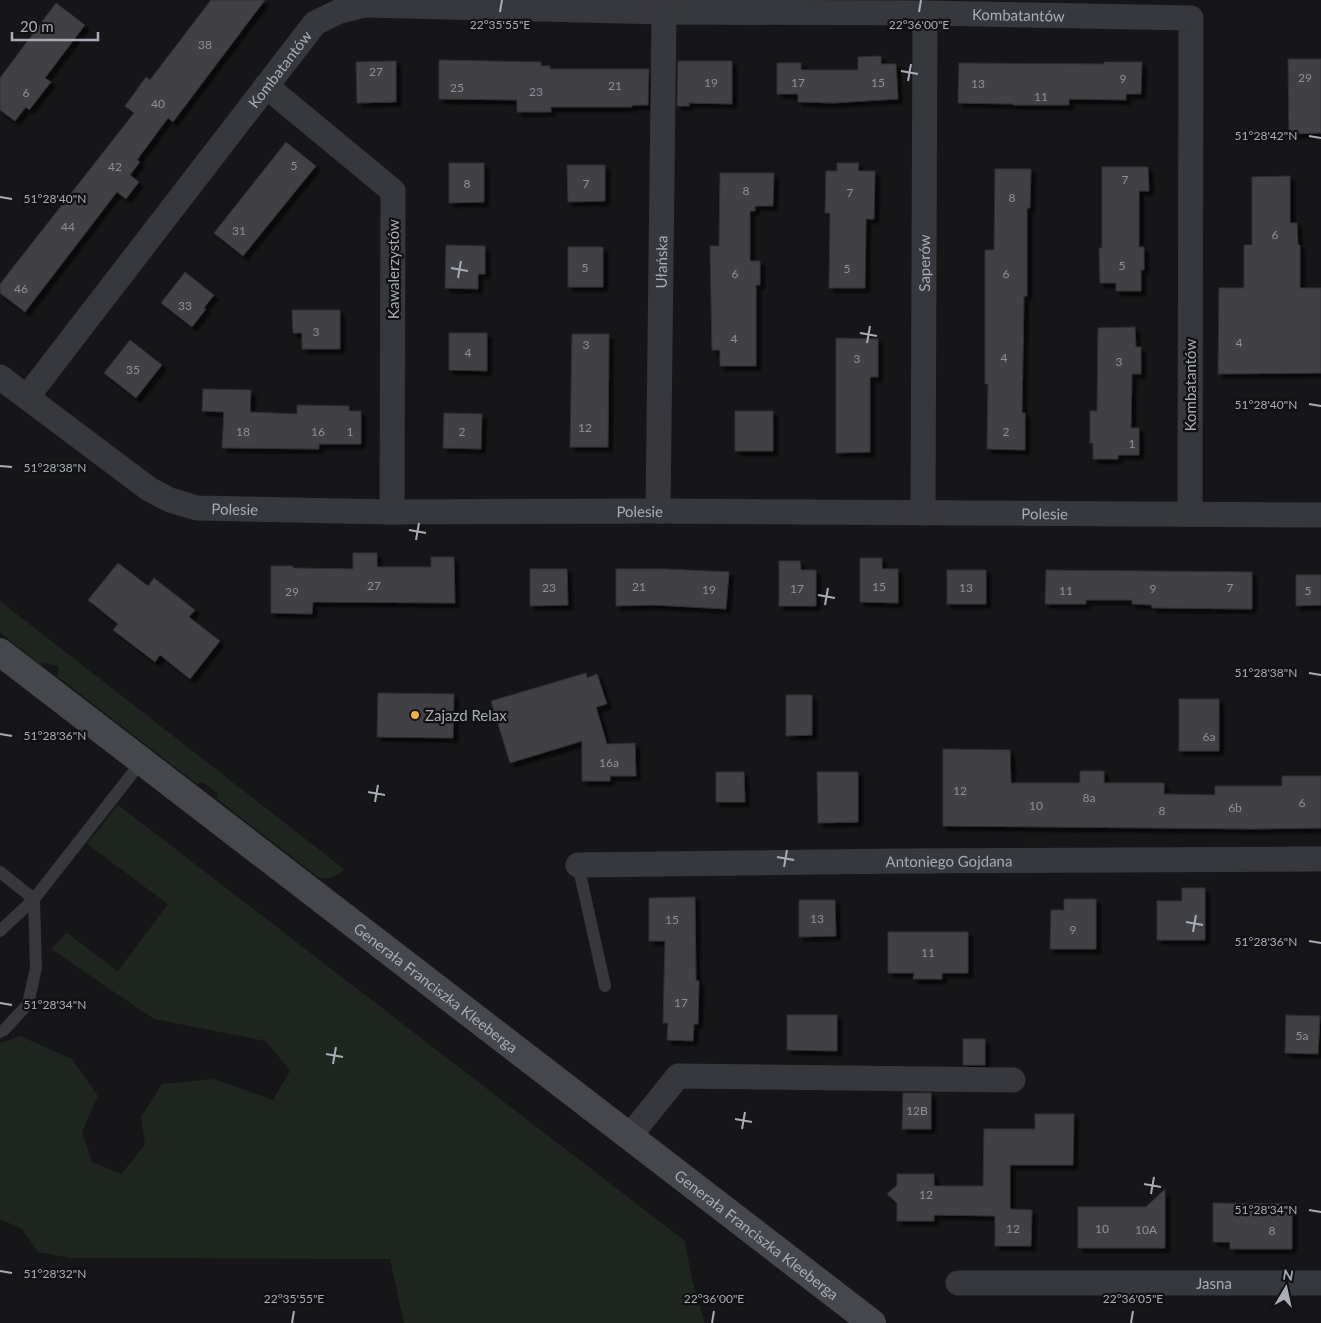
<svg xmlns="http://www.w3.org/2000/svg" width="1321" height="1323" font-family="Lato,sans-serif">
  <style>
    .green { fill: #1e261f }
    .building { fill: #404145; stroke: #303034; filter: url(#shadow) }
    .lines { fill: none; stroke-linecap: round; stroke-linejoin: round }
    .service { stroke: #37383d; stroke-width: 12 }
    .minor { stroke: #37383d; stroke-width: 25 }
    .secondary { stroke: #45474d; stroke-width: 28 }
    .ticks { fill: none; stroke: #a8adb8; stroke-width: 2 }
    .poi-dot { fill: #f2b134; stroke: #111113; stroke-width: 2 }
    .labels { text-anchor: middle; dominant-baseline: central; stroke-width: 4.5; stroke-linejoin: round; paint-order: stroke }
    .number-label { font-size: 12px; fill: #8e929b }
    .street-label { font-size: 15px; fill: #a8adb8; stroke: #111113 }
    .poi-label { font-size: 15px; fill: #a8adb8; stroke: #111113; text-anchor: start }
    .ticks-label { font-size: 12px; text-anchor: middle; fill: #a8adb8; stroke: #111113; stroke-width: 4.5; stroke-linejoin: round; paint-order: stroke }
  </style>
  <defs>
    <filter id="shadow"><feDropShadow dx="4.5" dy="4.5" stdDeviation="1" flood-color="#0009"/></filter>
  </defs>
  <rect width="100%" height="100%" fill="#161618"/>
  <path class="green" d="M0 601 344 869C337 877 329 880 318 877L217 799 218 794 203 782 197 784 57 676 59 671 58 666 44 663 41 665 0 632Z
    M118 805 685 1241 692 1280 705 1323H404L390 1259 71 1258 38 1252 22 1229 0 1219V1043L20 1036 72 1059 98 1096 82 1132 92 1162 121 1174 145 1145 141 1117 162 1084 214 1079 273 1100 290 1071 266 1041 154 1019 51 949 67 933 118 971 168 904 87 844Z"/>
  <path class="building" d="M211 0H265L173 122 168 118 137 160 140 162 130 175 139 182 126 199 117 192 25 312 0 293V284L134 113 125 106 146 77 150 80Z
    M56 3 85 25 45 78 51 82 29 110 26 107 15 121 0 110V78Z
    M881 56V64H896L898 99 833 103 798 102V94H777V63H801V70H858V57Z
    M1288 59H1321V133L1289 134Z
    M439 60 541 62V66H550V69H649L648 105H632V107H551V112H517V100L439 99Z
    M396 61V102L357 103 356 62Z
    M678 61H732V104L689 103V106H677Z
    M1104 62H1142L1141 94H1126V100L1069 99V105H1013V104L958 103 959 63 1104 64Z
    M286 142 316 166 243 256 214 233Z
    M449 163H484V202L449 203Z
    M837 163H859L858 171H875L874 219H866L865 288H829L830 213H825L826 171H837Z
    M567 165H605V201L568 202Z
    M1102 167H1148L1149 191H1139V247H1144V270H1141V291H1116V283H1100L1099 248H1102Z
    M995 169H1031L1030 208H1027V296H1024L1022 413H1025V450L987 449 988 384H985V250H994Z
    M720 173H774L773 206H755V211H750V261H760V285H756V366H720V350H712L710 246H719Z
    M1290 176V223H1297L1298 245H1300V288H1321V373L1218 374 1219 288H1244V245H1252V177Z
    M446 245 485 246V274H478V289L445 288Z
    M568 247H603V287H568Z
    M185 272 214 295 204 308 206 309 192 327 161 303Z
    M292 310H340V349H302V333H293Z
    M1135 327 1136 347H1141V374H1132L1131 428H1139V455H1118V459H1093V443H1090V411H1097L1098 328Z
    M449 333H487V371L449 370Z
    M572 334H609L608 447H570Z
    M836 338 878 339V377H870V452L836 453Z
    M130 340 162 365 136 398 104 373Z
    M203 389 251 390 250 412 297 414V405L349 406V411H361V444H319V449L222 448 224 412 202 411Z
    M735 411H773V451H735Z
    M444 413 482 414 481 449 443 448Z
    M353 553H377V567H431V557H454L455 603 313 602 312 614 271 613V566H293V568L353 569Z
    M860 558H882V569H898V603L860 602Z
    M779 561H800L801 570H816V606H779Z
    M118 563 148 586 154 578 195 610 189 617 220 641 190 679 160 655 155 662 113 630 118 624 88 600Z
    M530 569H567L568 605 530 606Z
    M616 569H666L729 572 726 609 654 605 616 606Z
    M947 570H986V604H947Z
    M1046 570 1252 572V609L1152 608V605L1132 604V600H1086V604H1045Z
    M1296 575H1321V605L1296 606Z
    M586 673 587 678 597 674 607 704 596 707 607 744 635 743 636 776H610V781H582V741L510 763 491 701Z
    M378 693 454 694 453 738 377 737Z
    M786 695H812V735L786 736Z
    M1179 699H1219V751H1179Z
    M943 749 1010 750 1011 783H1080V771H1104V783H1164V794L1215 795V786H1282V776H1321V828L1254 829 943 826Z
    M716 772H744L745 802H716Z
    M817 772H858V822L818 823Z
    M1182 888H1205V940H1157V901H1182Z
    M695 897 696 980 699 981 698 1024H694L693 1041 667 1040 668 1023H663L665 941H649V898Z
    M1064 899H1096V949H1050L1051 910H1064Z
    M799 900H835L836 936 799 937Z
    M888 932H968V973H942V979H913L914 973H888Z
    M787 1015H837V1051L787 1050Z
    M1286 1015 1320 1016 1318 1054 1285 1053Z
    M963 1039H985V1065H963Z
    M903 1093H931V1129H902Z
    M1035 1114H1074L1073 1165H1010V1209L1032 1210 1031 1246H995V1216L934 1215V1221H897V1203L887 1194 897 1185V1174H934V1186H983L984 1129H1035Z
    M1165 1189V1248H1078V1207H1146Z
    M1213 1203 1292 1204V1249H1230V1242H1213Z"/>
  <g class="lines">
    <path class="service" d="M578 865 605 986
      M0 872 34 899 0 931
      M0 1032 4 1030 28 1004 36 968 34 899 142 761"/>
    <g class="minor">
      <path d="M266 86 393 191 392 512"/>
      <path id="s1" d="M0 377 149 489 170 500 197 508 392 512 658 511 1321 515"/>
      <path id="s2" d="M27 397 315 23 340 11 364 5 664 12 925 13 1191 18 1190 514"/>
      <path id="s3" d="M658 511 664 12"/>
      <path id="s4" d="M923 513 925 13"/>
      <path id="s5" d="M578 865 904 861 1321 859"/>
      <path d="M629 1137 678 1076 1013 1080"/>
      <path id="s6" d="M958 1283H1321"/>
    </g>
    <path class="secondary" id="s7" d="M0 652 872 1323"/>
  </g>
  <path class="ticks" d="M500 12 502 0M919 12 921 0M901 71 918 74M908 81 911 64M1309 136 1321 138M0 197 12 199M451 268 468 271M458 278 461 261M860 333 877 336M867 343 870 326M1309 404 1321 406M0 466 12 467M409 530 426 533M416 540 419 523M818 595 835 598M825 605 828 588M1309 673 1321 675M0 734 12 736M368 792 385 795M375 802 378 785M777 857 794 860M784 867 787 850M1186 922 1203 925M1193 932 1196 915M1309 941 1321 943M0 1003 12 1005M326 1054 343 1057M333 1064 336 1047M735 1119 752 1122M742 1129 745 1112M1144 1184 1161 1187M1151 1194 1154 1177M1309 1210 1321 1212M0 1271 12 1273M292 1323 294 1311M712 1323 714 1311M1131 1323 1133 1311"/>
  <circle class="poi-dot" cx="415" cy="715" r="5"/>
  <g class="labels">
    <g class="number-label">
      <text x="205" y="44">38</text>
      <text x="376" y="71">27</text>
      <text x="1305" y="77">29</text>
      <text x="1123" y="78">9</text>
      <text x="711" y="82">19</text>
      <text x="798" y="82">17</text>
      <text x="878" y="82">15</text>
      <text x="978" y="83">13</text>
      <text x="615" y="85">21</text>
      <text x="457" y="87">25</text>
      <text x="536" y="91">23</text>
      <text x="26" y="92">6</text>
      <text x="1041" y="96">11</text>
      <text x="158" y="103">40</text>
      <text x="294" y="165">5</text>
      <text x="115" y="166">42</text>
      <text x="1125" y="179">7</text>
      <text x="467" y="183">8</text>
      <text x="586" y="183">7</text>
      <text x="746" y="190">8</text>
      <text x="850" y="192">7</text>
      <text x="1012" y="197">8</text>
      <text x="68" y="226">44</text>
      <text x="239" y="230">31</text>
      <text x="1275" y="234">6</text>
      <text x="1122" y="265">5</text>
      <text x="585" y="267">5</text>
      <text x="847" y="268">5</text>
      <text x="735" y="273">6</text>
      <text x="1006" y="273">6</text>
      <text x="21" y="288">46</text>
      <text x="185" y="305">33</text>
      <text x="316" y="331">3</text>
      <text x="734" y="338">4</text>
      <text x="1239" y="342">4</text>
      <text x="586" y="344">3</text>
      <text x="468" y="352">4</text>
      <text x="1004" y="357">4</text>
      <text x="857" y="358">3</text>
      <text x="1119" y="361">3</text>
      <text x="133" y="369">35</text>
      <text x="585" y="427">12</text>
      <text x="243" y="431">18</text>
      <text x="318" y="431">16</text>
      <text x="350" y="431">1</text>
      <text x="462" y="431">2</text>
      <text x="1006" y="431">2</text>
      <text x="1132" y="443">1</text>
      <text x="374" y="585">27</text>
      <text x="639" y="586">21</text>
      <text x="879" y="586">15</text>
      <text x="549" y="587">23</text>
      <text x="966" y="587">13</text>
      <text x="1230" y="587">7</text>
      <text x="797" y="588">17</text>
      <text x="1153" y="588">9</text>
      <text x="709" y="589">19</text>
      <text x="1066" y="590">11</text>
      <text x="1308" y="590">5</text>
      <text x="292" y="591">29</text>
      <text x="1209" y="736">6a</text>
      <text x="609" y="762">16a</text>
      <text x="960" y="790">12</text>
      <text x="1089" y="797">8a</text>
      <text x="1302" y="802">6</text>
      <text x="1036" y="805">10</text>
      <text x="1235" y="807">6b</text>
      <text x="1162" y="810">8</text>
      <text x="817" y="918">13</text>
      <text x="672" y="919">15</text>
      <text x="1073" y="929">9</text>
      <text x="928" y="952">11</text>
      <text x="681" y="1002">17</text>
      <text x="1302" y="1035">5a</text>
      <text x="917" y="1110">12B</text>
      <text x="926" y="1194">12</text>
      <text x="1013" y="1228">12</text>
      <text x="1102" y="1228">10</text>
      <text x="1146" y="1229">10A</text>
      <text x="1272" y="1230">8</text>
    </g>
    <g class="street-label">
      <text stroke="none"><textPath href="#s2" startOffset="1179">Kombatantów</textPath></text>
      <text stroke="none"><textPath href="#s2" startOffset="414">Kombatantów</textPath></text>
      <text stroke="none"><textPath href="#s3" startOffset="249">Ułańska</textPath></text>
      <text stroke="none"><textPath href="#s4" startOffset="250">Saperów</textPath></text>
      <text transform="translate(393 269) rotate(-90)">Kawalerzystów</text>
      <text transform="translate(1190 385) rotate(-90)">Kombatantów</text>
      <text stroke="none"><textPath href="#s1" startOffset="276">Polesie</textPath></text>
      <text stroke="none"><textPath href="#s1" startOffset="681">Polesie</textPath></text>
      <text stroke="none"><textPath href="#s1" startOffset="1086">Polesie</textPath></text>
      <text stroke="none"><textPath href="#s5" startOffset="371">Antoniego Gojdana</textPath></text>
      <text stroke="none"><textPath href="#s7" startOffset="550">Generała Franciszka Kleeberga</textPath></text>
      <text stroke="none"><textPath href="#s7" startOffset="955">Generała Franciszka Kleeberga</textPath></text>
      <text stroke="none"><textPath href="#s6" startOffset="256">Jasna</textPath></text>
    </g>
    <g class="poi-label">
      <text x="425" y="715">Zajazd Relax</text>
    </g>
  </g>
  <g class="ticks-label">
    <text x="500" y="29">22°35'55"E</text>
    <text x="919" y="29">22°36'00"E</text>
    <text x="1266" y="140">51°28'42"N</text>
    <text x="55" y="203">51°28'40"N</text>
    <text x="1266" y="409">51°28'40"N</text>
    <text x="55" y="472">51°28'38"N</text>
    <text x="1266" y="677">51°28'38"N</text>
    <text x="55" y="740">51°28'36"N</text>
    <text x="1266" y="946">51°28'36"N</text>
    <text x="55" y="1009">51°28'34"N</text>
    <text x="1266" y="1214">51°28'34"N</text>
    <text x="55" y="1278">51°28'32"N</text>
    <text x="294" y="1303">22°35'55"E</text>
    <text x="714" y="1303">22°36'00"E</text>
    <text x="1133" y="1303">22°36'05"E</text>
  </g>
  <g transform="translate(1286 1288) rotate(9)" stroke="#111113" stroke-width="4" paint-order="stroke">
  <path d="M0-4L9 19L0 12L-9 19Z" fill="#a8adb8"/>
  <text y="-8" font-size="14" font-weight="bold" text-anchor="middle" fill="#a8adb8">N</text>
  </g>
  <path d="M12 32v8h86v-8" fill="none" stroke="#a8adb8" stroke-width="2.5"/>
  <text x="20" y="32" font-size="15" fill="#a8adb8" stroke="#111113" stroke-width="4" paint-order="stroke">20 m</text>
</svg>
